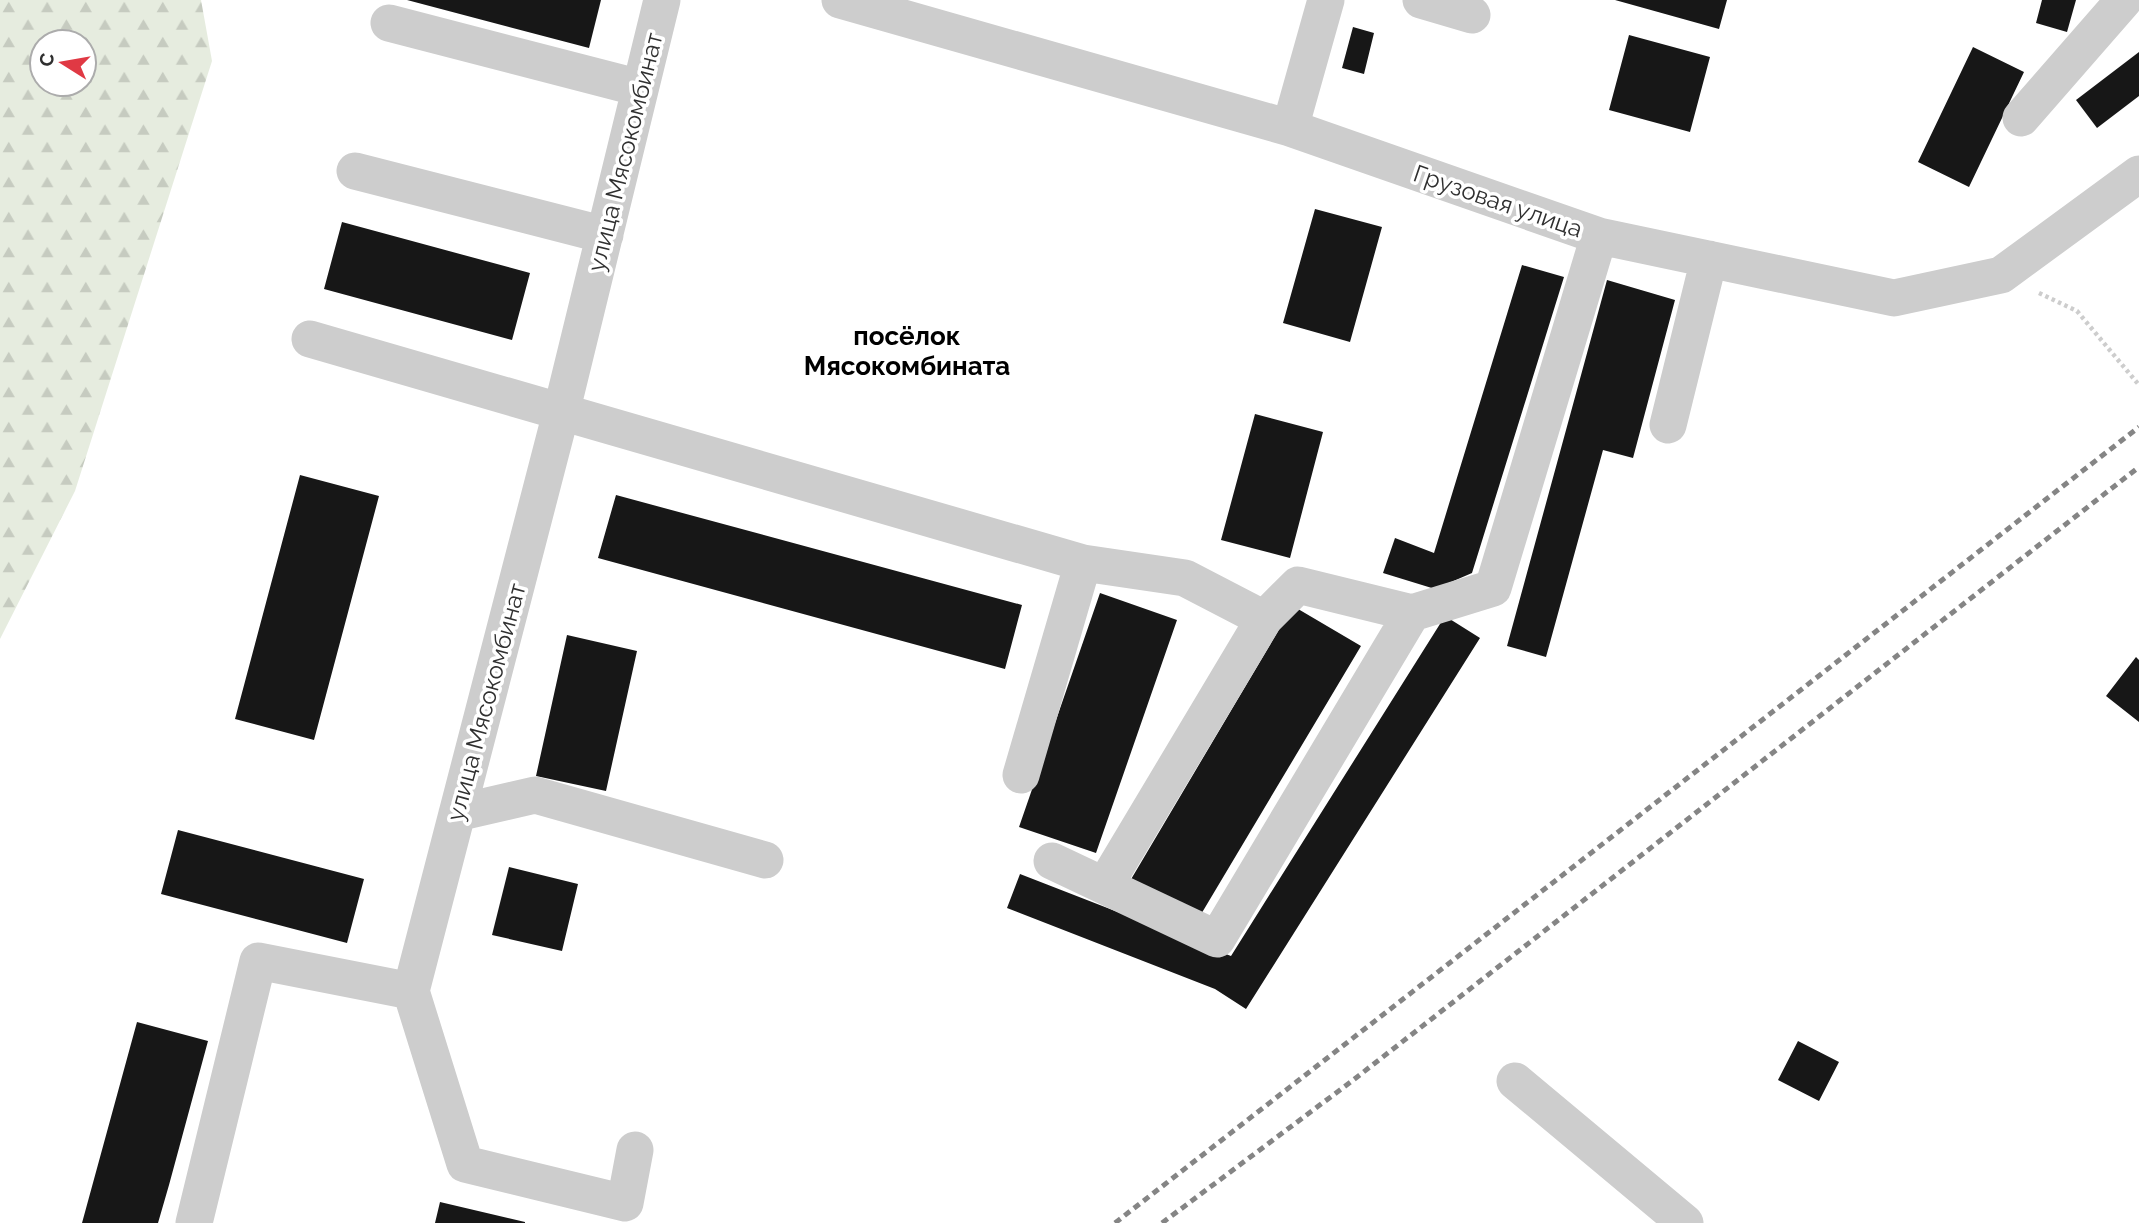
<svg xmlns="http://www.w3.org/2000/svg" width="2139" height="1223" font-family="Raleway,sans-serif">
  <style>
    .forest { fill: url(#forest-firs); fill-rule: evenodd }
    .building { fill: #171717 }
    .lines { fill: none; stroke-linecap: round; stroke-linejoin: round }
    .path { stroke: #cdcdcd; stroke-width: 4.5; stroke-dasharray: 3.5 3.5; stroke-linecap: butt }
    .minor { stroke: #cdcdcd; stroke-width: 37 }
    .rail { stroke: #858585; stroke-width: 5; stroke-dasharray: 7 5; stroke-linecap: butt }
    .labels { text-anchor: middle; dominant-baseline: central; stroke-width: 7; stroke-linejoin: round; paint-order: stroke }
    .street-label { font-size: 24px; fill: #303030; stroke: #fff }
    .neighbourhood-label { font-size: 26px; font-weight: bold; fill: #000; stroke: #fff }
  </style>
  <defs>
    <pattern id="forest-firs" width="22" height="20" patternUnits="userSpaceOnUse" patternTransform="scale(1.75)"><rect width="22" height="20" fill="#e6ecdf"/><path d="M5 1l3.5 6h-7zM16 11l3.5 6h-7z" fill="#c6cbc0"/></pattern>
  </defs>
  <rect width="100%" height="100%" fill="#fff"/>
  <path class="forest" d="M0 0H201L212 61 75 491 0 639ZM42 42H84V84H42Z"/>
  <path class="building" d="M407 0H601L589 48Z
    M1615 0H1727L1719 29Z
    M2042 0H2076L2067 32 2036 23Z
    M1353 27 1374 33 1364 74 1342 68Z
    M1629 35 1710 57 1690 132 1609 110Z
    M1973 47 2024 72 1969 187 1918 162Z
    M2139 52V96L2097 128 2076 100Z
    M1315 209 1382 227 1350 342 1283 323Z
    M342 222 530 273 512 340 324 289Z
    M1522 265 1564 277 1472 573 1435 589 1383 573 1395 538 1434 553Z
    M1607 280 1675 300 1633 458 1603 450 1546 657 1507 646Z
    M1255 414 1323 432 1290 558 1221 540Z
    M300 475 379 496 314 740 235 719Z
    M616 495 1022 605 1005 669 598 558Z
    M1100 593 1177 620 1096 853 1019 827Z
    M1293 606 1361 646 1197 921 1130 881Z
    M1445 616 1480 638 1246 1009 1215 989 1007 908 1020 874 1231 956Z
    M567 635 637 651 606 791 536 776Z
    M2136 657 2139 660V722L2106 696Z
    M178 830 364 879 347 943 161 894Z
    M509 867 578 884 562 951 492 935Z
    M137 1022 208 1041 169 1185 158 1223H82Z
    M1798 1041 1839 1062 1819 1101 1778 1080Z
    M440 1202 525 1222V1223H435Z"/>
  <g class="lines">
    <path class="path" d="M2039 293 2077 311 2139 385"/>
    <path class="minor" d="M840 0 1290 128 1599 236 1894 298 2001 275 2139 174
      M1421 0 1472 15
      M389 23 640 88
      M2021 118 2124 0
      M1290 128 1326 0
      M355 171 605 235
      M310 339 1083 563 1185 578 1264 619 1105 885
      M1668 425 1709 259
      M1264 619 1298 585 1412 613
      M1021 775 1083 563
      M457 813 535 795 765 860
      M1052 861 1217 939 1412 613 1493 588 1599 236
      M411 991 465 1164 625 1203 635 1150
      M1515 1081 1685 1223
      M194 1223 258 961 411 991 561 413 662 0"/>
    <path class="rail" d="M1115 1223 2139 427
      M1162 1223 1352 1081 2139 467"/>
  </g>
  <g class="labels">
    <g class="street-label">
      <text transform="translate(625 152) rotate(-76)">улица Мясокомбинат</text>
      <text transform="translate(1498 201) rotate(19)">Грузовая улица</text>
      <text transform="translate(486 702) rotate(-75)">улица Мясокомбинат</text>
    </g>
    <g class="neighbourhood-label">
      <text x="907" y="336">посёлок<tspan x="907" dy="30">Мясокомбината</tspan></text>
    </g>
  </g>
  <g transform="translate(63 63) rotate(281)"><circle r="33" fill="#ffffff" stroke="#acacac" stroke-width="2"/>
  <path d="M0-5L12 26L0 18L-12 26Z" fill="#e03944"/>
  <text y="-10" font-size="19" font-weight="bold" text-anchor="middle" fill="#303030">С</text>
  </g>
</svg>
